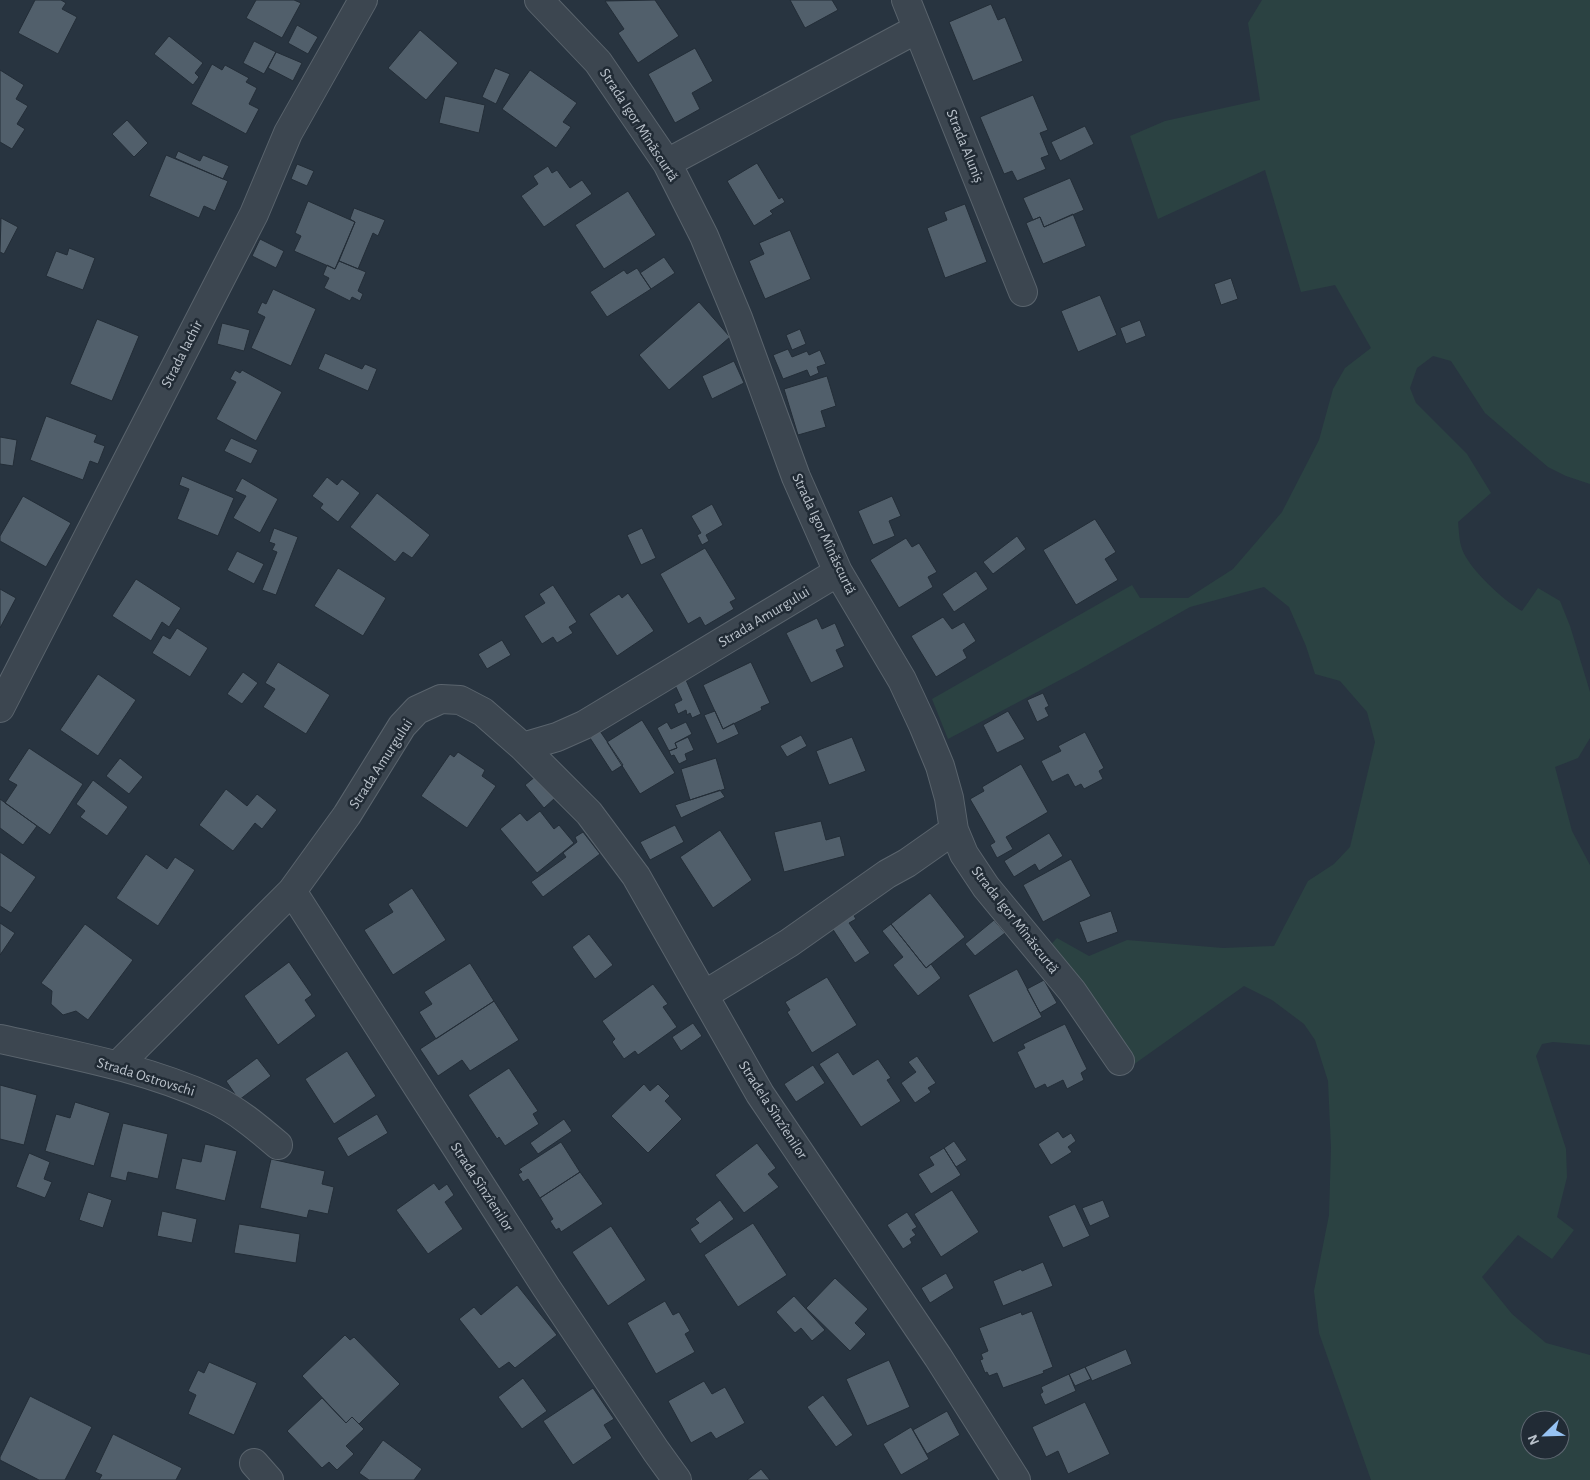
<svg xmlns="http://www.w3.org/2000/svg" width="1590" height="1480" font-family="'Alegreya Sans',sans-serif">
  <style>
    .green { fill: #2b4242; fill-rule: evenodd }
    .building { fill: #515f6b; stroke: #232d37 }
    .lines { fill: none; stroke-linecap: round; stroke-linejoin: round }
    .minor-casing { stroke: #5a646d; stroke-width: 30 }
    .minor { stroke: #3c4650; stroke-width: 28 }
    .labels { text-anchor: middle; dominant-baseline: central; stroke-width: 5; stroke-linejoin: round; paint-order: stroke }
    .street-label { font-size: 15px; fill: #b9c1ca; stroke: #212b35 }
  </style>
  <rect width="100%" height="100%" fill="#283440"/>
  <path class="green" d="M1262 0H1590V484L1566 476 1548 467 1485 413 1451 361 1433 356 1417 368 1410 388 1416 403 1467 454 1491 493 1458 522C1459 530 1459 541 1462 549 1469 569 1504 601 1522 611L1538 588 1560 601 1570 626 1590 692V738L1578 758 1555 767 1572 831 1590 865V1045L1553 1042 1542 1044 1536 1056 1566 1149 1567 1177 1557 1217 1574 1230 1552 1259 1518 1235 1482 1277 1512 1314 1546 1343 1590 1355V1480H1371L1319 1333 1314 1291 1329 1215 1331 1148 1328 1081 1315 1040 1304 1024 1272 1000 1244 986 1133 1065 1112 1070 1035 961 1057 938 1089 956 1127 940 1223 948 1274 946 1308 881 1334 864 1350 847 1375 742 1367 712 1340 681 1315 674 1306 646 1289 607 1264 587 1190 607 1079 670 948 739 932 699 1132 585 1140 598H1188L1233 569 1282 512 1319 440 1333 389 1345 368 1371 348 1335 285 1301 292 1265 170 1158 219 1130 136 1165 121 1260 100 1248 23ZM1530 1420H1560V1450H1530Z"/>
  <path class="building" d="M35 0H61L66 3 62 9 77 17 58 54 18 33Z
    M256 0H294L301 3 282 38 246 18Z
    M655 0 679 36 638 63 618 33 624 29 605 1Z
    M790 0H832L838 10 805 28Z
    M991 4 998 20 1005 17 1023 61 973 81 949 22Z
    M297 25 318 37 308 54 288 43Z
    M420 30 458 63 426 100 388 68Z
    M169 36 203 63 195 73 199 77 193 85 154 54Z
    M254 41 276 52 264 74 243 63Z
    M695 48 713 81 692 93 700 109 675 123 648 74Z
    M276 52 302 63 293 81 268 68Z
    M212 64 222 70 225 65 249 78 246 82 257 88 249 104 259 109 246 134 191 104Z
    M495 68 510 74 496 104 482 97Z
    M0 70 24 85 16 99 28 106 17 124 25 129 12 149 0 142Z
    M530 70 577 103 563 122 571 127 556 148 502 109Z
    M1033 95 1048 130 1040 133 1049 155 1041 158 1046 169 1017 181 1012 171 1004 174 980 117Z
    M445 96 485 105 479 133 439 123Z
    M127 120 148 143 134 157 112 134Z
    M1085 126 1094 144 1060 161 1051 142Z
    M178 151 200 161 203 155 229 166 223 179 175 158Z
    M166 155 228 181 215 211 204 206 199 218 149 196Z
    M757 163 779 199 782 197 785 202 770 211 773 214 754 226 727 181Z
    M297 164 314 171 307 186 291 179Z
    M548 166 552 173 557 170 570 188 582 180 592 194 544 227 521 196 538 184 533 176Z
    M1070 178 1084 210 1044 227 1040 217 1033 220 1023 198Z
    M628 191 656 235 604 269 575 225Z
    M308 201 355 222 335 269 294 251 301 236 295 233Z
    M965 204 987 262 945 278 927 228 947 220 944 212Z
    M354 208 385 220 378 236 373 233 358 269 339 261 355 222 350 219Z
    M1073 214 1086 246 1043 264 1026 223 1040 217 1044 227Z
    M1 218 18 227 4 254 0 252Z
    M790 230 811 279 765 299 749 261 764 254 759 243Z
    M260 239 284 251 276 268 252 256Z
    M69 248 95 258 83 290 46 276 56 251 67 255Z
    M664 257 675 273 651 289 640 273Z
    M339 261 366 272 358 291 363 294 360 301 352 297 350 301 324 288 329 278 323 275 327 265 335 269Z
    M637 268 651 289 607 317 590 292 624 270 627 274Z
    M1231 278 1238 299 1221 305 1214 284Z
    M273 289 316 309 291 366 251 348 265 317 257 313 262 302 266 304Z
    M1100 295 1117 335 1078 352 1061 311Z
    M699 302 730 337 669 390 639 355Z
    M97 319 139 336 112 401 70 384Z
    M1140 320 1146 336 1126 344 1120 328Z
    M222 323 250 330 244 351 217 344Z
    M800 329 806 344 792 350 786 335Z
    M788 349 792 357 807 351 809 355 820 350 826 364 817 367 819 373 810 377 807 370 783 379 773 355Z
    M325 353 362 369 365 364 377 369 368 391 318 369Z
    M734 361 744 383 712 399 702 376Z
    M235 370 240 373 242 370 282 392 256 441 216 419 236 382 230 379Z
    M827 376 836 406 821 411 826 427 798 435 784 389Z
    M46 416 97 435 94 442 105 446 98 464 90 461 83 480 30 460Z
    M0 437 17 440 13 466 0 464Z
    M231 438 258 450 251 464 224 451Z
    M182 476 234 498 218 536 177 519 189 489 179 485Z
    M327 477 337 485 342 479 360 493 338 522 320 508 323 504 312 496Z
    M242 478 278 499 260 533 233 518 246 496 235 491Z
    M377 493 430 535 412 558 403 552 395 562 350 527Z
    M23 496 71 523 46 567 0 541V536Z
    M892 496 901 516 889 521 895 536 873 545 858 511Z
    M712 504 723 525 706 535 709 541 702 545 697 535 701 533 691 516Z
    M1095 519 1116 552 1105 559 1118 580 1076 605 1043 550Z
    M274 528 298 537 276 595 262 590 277 552 272 550 275 544 269 542Z
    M642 528 656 558 641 565 627 535Z
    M1017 536 1026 549 993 574 983 562Z
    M906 538 912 547 919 543 937 572 928 577 933 587 899 608 870 560Z
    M705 548 736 599 730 602 734 609 705 626 700 617 688 624 660 574Z
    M237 551 264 564 254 584 227 570Z
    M338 568 386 598 363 636 314 606Z
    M976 571 988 589 954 612 942 594Z
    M136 579 181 608 169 627 162 622 151 641 112 616Z
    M553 585 577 622 569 627 573 633 557 643 553 637 542 644 524 616 545 603 539 594Z
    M0 589 16 598 0 628Z
    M628 593 654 631 617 656 589 614 619 594 622 598Z
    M943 617 952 629 964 622 976 641 963 650 967 658 936 677 911 636Z
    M817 618 822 629 835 623 845 646 836 650 844 667 811 683 786 633Z
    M177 628 208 648 190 677 152 653 163 635 170 639Z
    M502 640 511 655 487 669 478 654Z
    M278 662 330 695 306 734 263 707 275 689 265 683Z
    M751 662 770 703 761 707 762 710 723 729 703 685Z
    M243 672 258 683 242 704 227 694Z
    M98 674 136 700 98 756 60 730Z
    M686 680 701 714 692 718 690 713 687 715 686 710 678 714 674 704 682 700 675 685Z
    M1043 693 1049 706 1045 708 1049 716 1037 722 1027 700Z
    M715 711 723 729 734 723 739 734 717 744 704 715Z
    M1008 711 1025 739 997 753 983 725Z
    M642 720 675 773 640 794 607 742Z
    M667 722 671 729 686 722 692 734 675 743 677 748 669 751 657 728Z
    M600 731 623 765 612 772 590 738Z
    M1085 732 1104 768 1099 771 1103 779 1084 789 1081 784 1075 787 1068 774 1052 782 1041 761 1061 751 1058 746Z
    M801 735 807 746 787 757 780 746Z
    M688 737 694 750 685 754 687 760 679 764 674 755 671 756 669 751 677 748 675 743Z
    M852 737 866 771 829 785 816 751Z
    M29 748 83 784 50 835 5 803 17 785 8 780Z
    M458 752 485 770 482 776 496 786 467 828 421 796 450 754 454 757Z
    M120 758 143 777 129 794 106 776Z
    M716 758 725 789 690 800 681 769Z
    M1021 764 1048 812 1006 837 1013 849 997 858 990 845 995 842 970 799 984 791 982 787Z
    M536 776 555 798 544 808 525 785Z
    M93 780 128 807 107 836 80 817 85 811 76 804Z
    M226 789 247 806 257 794 277 810 262 829 255 823 233 851 199 825Z
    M720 790 725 797 681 818 675 805Z
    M0 799 37 826 23 845 0 828Z
    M540 811 554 829 559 825 574 843 537 873 500 829 520 813 527 821Z
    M821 821 826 840 840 836 845 856 784 872 774 832Z
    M675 825 684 842 650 860 640 842Z
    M720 830 752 880 713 908 680 857Z
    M583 832 600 854 543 897 531 882 566 857 563 853 577 842 575 837Z
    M1049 833 1063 856 1039 871 1035 864 1014 877 1004 861Z
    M0 852 36 877 11 913 0 906Z
    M146 854 167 869 175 857 195 870 158 926 116 898Z
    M1071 859 1091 896 1043 922 1023 885Z
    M412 888 446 940 393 975 364 930 393 912 388 904Z
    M930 893 965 937 926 968 891 924Z
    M851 911 856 919 849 923 870 953 855 963 830 925Z
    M1111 911 1118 932 1087 943 1079 922Z
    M994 920 1005 933 975 956 965 944Z
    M0 923 15 933 0 955Z
    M85 924 133 960 88 1020 76 1011 63 1015 51 1004 52 991 41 983Z
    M891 924 926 968 931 964 941 978 918 996 893 965 903 957 882 931Z
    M589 934 613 965 595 979 572 947Z
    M289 962 312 995 305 1000 316 1016 278 1045 244 996Z
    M470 963 494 1001 436 1039 419 1012 432 1004 424 992Z
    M1017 969 1042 1017 993 1043 968 995Z
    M827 977 857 1025 812 1053 787 1012 790 1010 785 1002Z
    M1044 980 1057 1003 1040 1013 1027 989Z
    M653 984 668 1004 663 1007 677 1027 638 1055 635 1051 624 1059 612 1042 615 1039 602 1021Z
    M494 1001 519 1040 470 1071 462 1060 438 1076 420 1049Z
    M693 1023 702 1036 681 1051 672 1037Z
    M1065 1024 1087 1069 1081 1073 1084 1080 1067 1089 1063 1080 1047 1088 1045 1084 1035 1089 1017 1052 1025 1048 1023 1044Z
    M347 1051 376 1096 334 1124 305 1079Z
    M838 1052 853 1075 878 1059 891 1078 887 1080 901 1101 861 1127 819 1064Z
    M917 1056 936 1083 928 1088 931 1092 915 1103 901 1083 916 1072 908 1062Z
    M257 1058 271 1076 239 1100 226 1081Z
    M813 1065 825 1083 796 1102 784 1084Z
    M509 1068 538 1111 533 1114 539 1124 505 1146 499 1137 497 1139 468 1095Z
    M644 1084 650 1091 658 1084 670 1096 665 1101 682 1119 648 1153 611 1116Z
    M0 1085 37 1095 24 1145 0 1139Z
    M75 1102 110 1113 94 1166 45 1151 56 1114 70 1118Z
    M377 1114 388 1133 348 1157 337 1138Z
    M564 1119 572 1131 538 1154 530 1143Z
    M123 1123 168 1134 158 1179 128 1172 126 1181 110 1177Z
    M1058 1131 1063 1138 1071 1133 1076 1141 1068 1147 1072 1152 1051 1165 1038 1144Z
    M954 1141 967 1160 956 1167 944 1148Z
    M561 1142 580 1172 540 1198 528 1179 523 1182 518 1174 522 1172 519 1169Z
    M757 1143 776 1168 768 1174 779 1187 744 1213 715 1175Z
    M205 1144 237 1151 225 1201 175 1189 182 1158 201 1162Z
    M944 1148 961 1175 931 1194 918 1174 934 1165 929 1157Z
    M29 1153 50 1162 44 1179 52 1182 45 1198 16 1187Z
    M271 1159 325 1171 322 1184 334 1187 328 1214 309 1210 307 1218 260 1208Z
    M580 1172 603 1204 561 1232 559 1228 556 1230 550 1221 553 1219 540 1198Z
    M434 1183 439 1190 447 1184 454 1195 445 1202 463 1229 428 1254 396 1210Z
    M952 1190 979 1232 941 1257 914 1214Z
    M88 1192 112 1200 103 1228 79 1220Z
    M720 1200 734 1219 700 1244 690 1229 699 1223 695 1219Z
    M1103 1200 1110 1217 1090 1226 1082 1208Z
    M1075 1204 1090 1236 1063 1248 1048 1216Z
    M162 1211 197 1219 192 1243 157 1236Z
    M907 1212 917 1227 912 1230 916 1235 910 1239 912 1243 903 1249 887 1225Z
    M753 1223 787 1275 738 1307 704 1255Z
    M239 1224 300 1234 296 1263 234 1253Z
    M611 1226 646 1280 608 1306 572 1252Z
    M1043 1262 1053 1286 1003 1306 993 1281 1021 1269 1022 1271Z
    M946 1273 954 1288 930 1303 921 1288Z
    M835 1278 868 1309 855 1323 866 1334 850 1351 806 1308Z
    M517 1285 557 1335 515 1368 509 1362 499 1369 459 1319 474 1307 481 1315Z
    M794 1296 825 1330 812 1341 801 1328 795 1333 776 1312Z
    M665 1301 673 1315 679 1312 690 1331 685 1334 695 1352 656 1374 627 1323Z
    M1032 1311 1053 1367 1043 1371 1044 1373 1003 1388 997 1373 989 1376 987 1372 985 1373 980 1360 983 1359 981 1354 988 1351 979 1328 1021 1312 1022 1315Z
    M345 1335 350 1340 354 1337 400 1384 359 1424 352 1417 346 1423 302 1376Z
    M1126 1349 1132 1364 1092 1381 1085 1367Z
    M889 1360 910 1407 867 1426 846 1379Z
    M209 1362 257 1383 234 1435 188 1414 196 1395 188 1391 198 1370 204 1373Z
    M1085 1367 1091 1379 1075 1386 1069 1374Z
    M1069 1374 1076 1391 1045 1405 1040 1394 1043 1392 1041 1387Z
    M523 1378 547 1411 522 1429 498 1397Z
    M704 1381 712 1394 725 1387 745 1423 716 1439 711 1432 691 1443 668 1401Z
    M593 1388 614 1419 604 1425 612 1438 573 1465 543 1421Z
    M823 1395 853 1435 836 1447 807 1407Z
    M30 1396 92 1427 65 1480H39L0 1460V1457Z
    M322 1398 346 1423 352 1417 364 1429 346 1446 354 1454 337 1470 329 1462 322 1468 287 1431Z
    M1085 1402 1110 1454 1068 1474 1058 1451 1046 1457 1032 1427Z
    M947 1411 960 1435 927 1454 913 1430Z
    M911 1427 929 1459 901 1475 883 1444Z
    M113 1434 182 1468 176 1480H99L102 1475 95 1472Z
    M383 1440 422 1469 414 1480H369L359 1473Z
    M761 1469 770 1480H747Z"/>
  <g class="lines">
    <g class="minor-casing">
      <path id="minor" d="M539 0 598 62 667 163 704 236 738 318 796 477 838 572 902 680 923 725 940 766 949 798 954 830 964 854 986 887 1072 991 1120 1061
        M906 0 1023 292
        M667 163 917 29
        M0 708 254 214 288 133 363 0
        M523 747 589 813 636 876 760 1094 938 1357 1016 1480
        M292 891 546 1287 656 1451 677 1480
        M704 995 789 943 887 874 907 863 954 830
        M0 1039C72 1055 146 1068 213 1099 237 1110 258 1128 278 1145
        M118 1065 292 891 347 815 402 726 417 710 441 699 460 700 483 712 523 747 557 737 584 725 838 572
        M254 1463 269 1480"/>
    </g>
    <use href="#minor" class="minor"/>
  </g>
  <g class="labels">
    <g class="street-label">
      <text transform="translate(639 125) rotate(57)">Strada Igor Mînăscurtă</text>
      <text transform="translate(965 146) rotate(68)">Strada Aluniș</text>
      <text transform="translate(182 354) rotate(-63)">Strada Iachir</text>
      <text transform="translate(824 534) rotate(65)">Strada Igor Mînăscurtă</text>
      <text transform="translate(764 617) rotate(-31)">Strada Amurgului</text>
      <text transform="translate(381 764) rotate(-57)">Strada Amurgului</text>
      <text transform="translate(1015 920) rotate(52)">Strada Igor Mînăscurtă</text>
      <text transform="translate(146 1077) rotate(17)">Strada Ostrovschi</text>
      <text transform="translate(773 1110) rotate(57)">Stradela Sînzîenilor</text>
      <text transform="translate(482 1187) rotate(57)">Strada Sînzîenilor</text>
    </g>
  </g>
  <g transform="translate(1545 1435) rotate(247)"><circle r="24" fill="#212b35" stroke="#5e6771"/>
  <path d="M0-4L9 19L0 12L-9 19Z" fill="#96c2f2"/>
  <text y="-8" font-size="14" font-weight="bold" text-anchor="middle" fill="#b9c1ca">N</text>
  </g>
</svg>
